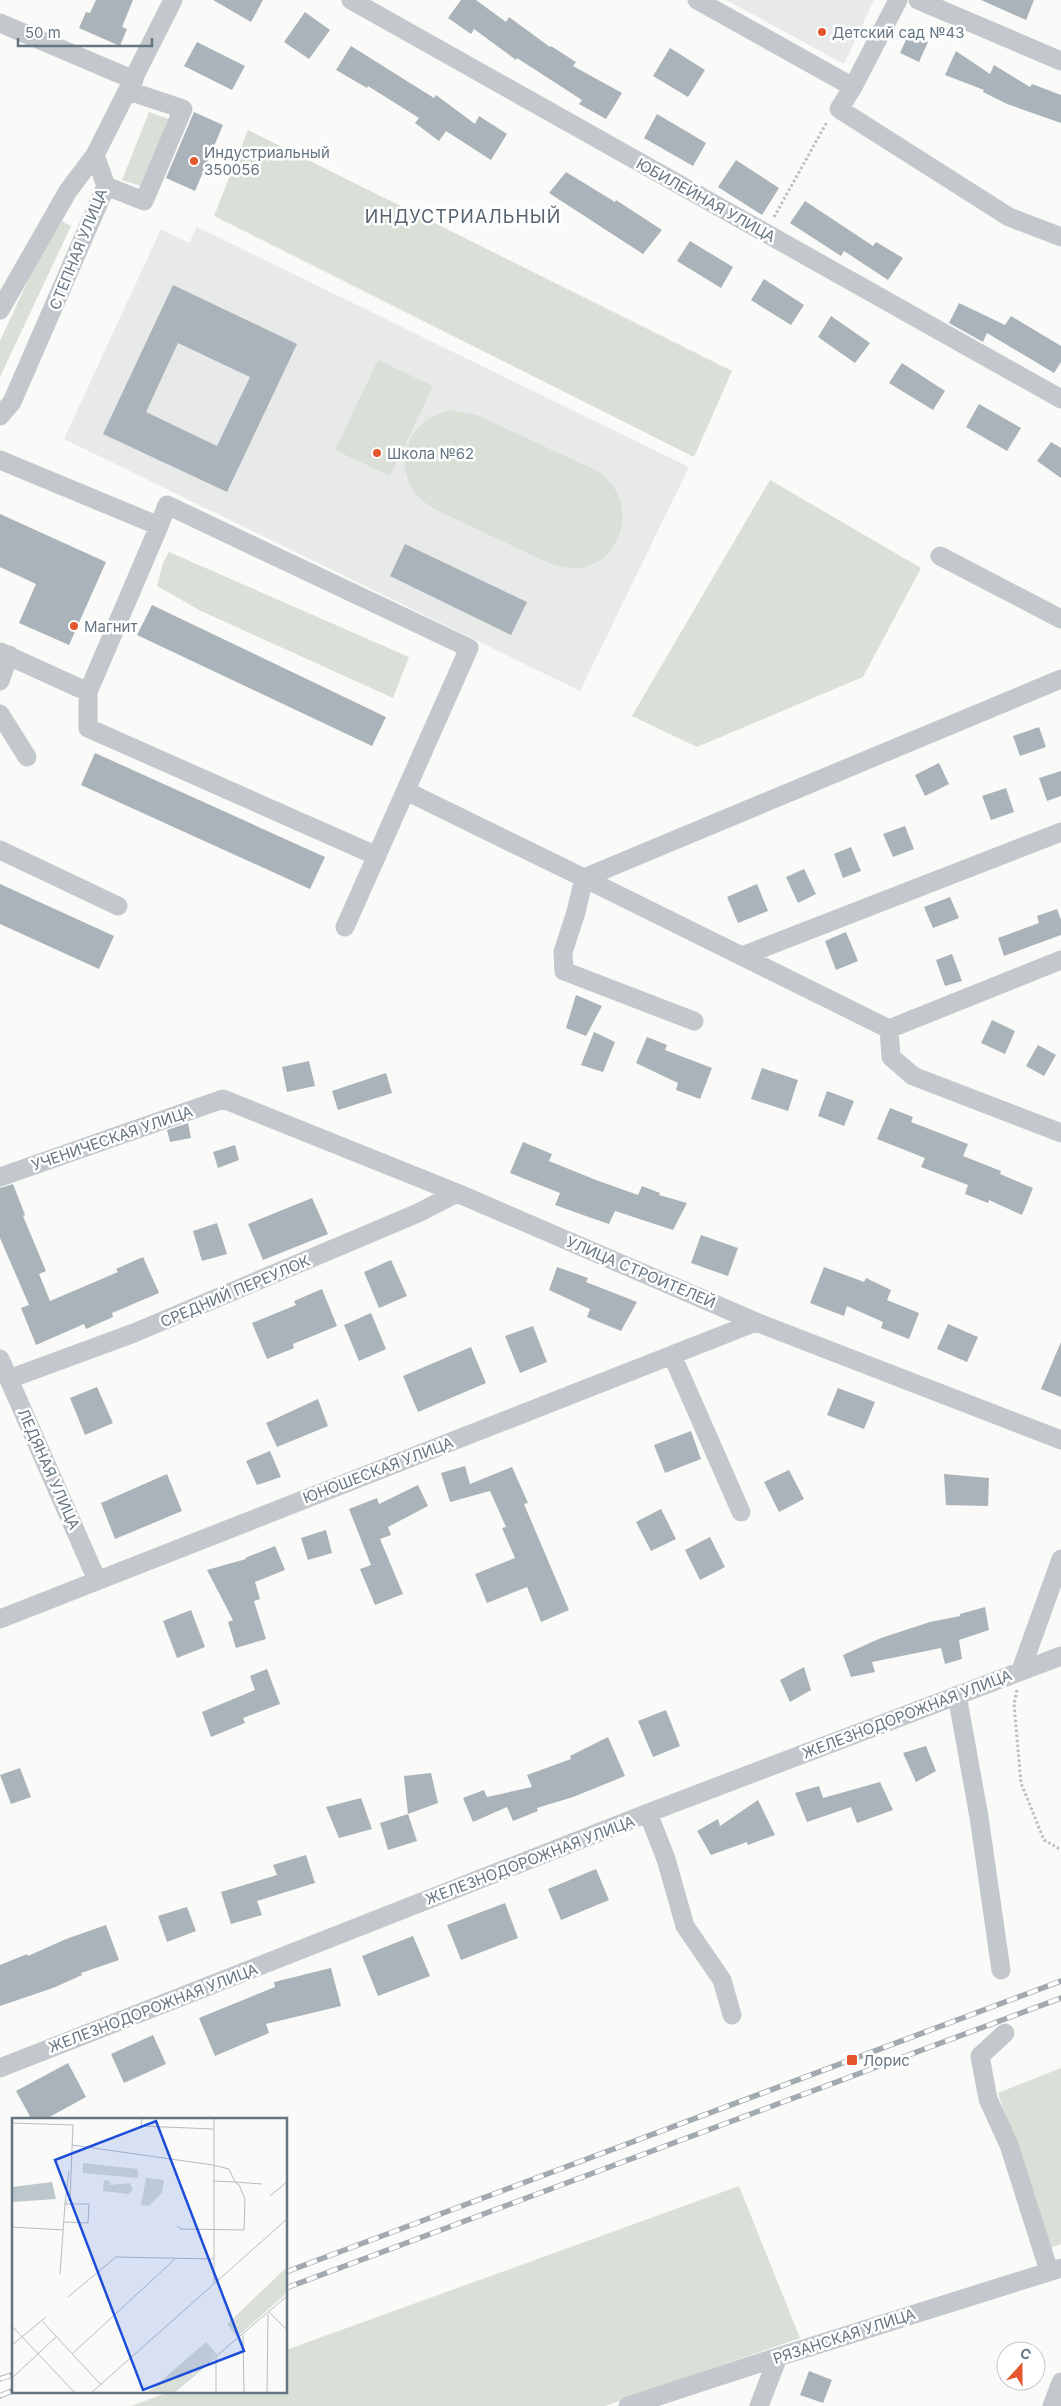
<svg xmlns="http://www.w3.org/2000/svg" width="1061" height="2406" font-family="Inter,sans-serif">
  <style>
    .built { fill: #e8e9e9 }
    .green { fill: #dadfd7 }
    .building { fill: #aab3b9; fill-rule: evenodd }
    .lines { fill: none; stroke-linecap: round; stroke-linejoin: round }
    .path { stroke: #bbbfc2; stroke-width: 3; stroke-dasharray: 2.5 2.5; stroke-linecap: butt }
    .minor { stroke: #c3c8cc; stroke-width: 19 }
    .rail-casing { stroke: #a2aab0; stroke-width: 5.5 }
    .rail { stroke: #fff; stroke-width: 4; stroke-dasharray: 11; stroke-linecap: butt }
    .poi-dot { fill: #e4572e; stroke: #fff; stroke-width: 2 }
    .labels { text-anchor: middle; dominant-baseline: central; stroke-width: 5; stroke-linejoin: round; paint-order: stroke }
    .poi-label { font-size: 15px; fill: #657683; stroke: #fff; text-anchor: start }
    .street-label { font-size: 15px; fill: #657683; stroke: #fff }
    .quarter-label { font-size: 18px; letter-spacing: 1px; fill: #57646e; stroke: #fff }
    .inset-road { fill: none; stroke: #b5bdc2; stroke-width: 1 }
    .view { fill: #1d4ed8; fill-opacity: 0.15; stroke: #1d4ed8; stroke-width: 2.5 }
    .inset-edge { fill: none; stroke: #657683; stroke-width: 2.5 }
  </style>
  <rect width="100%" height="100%" fill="#fafaf8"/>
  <path class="built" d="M726 0H874L844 64Z
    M197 227 689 467 580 691 64 439 161 229 189 243Z"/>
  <path class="green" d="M149 112 169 119 141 186 122 180Z
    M248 130 732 371 694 457 214 216Z
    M62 221 71 226 0 377V341L32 272Z
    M378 360 433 386 390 476 335 450Z
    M451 410 477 415 595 470C643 497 624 572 569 568 552 567 535 556 519 549 490 535 461 522 433 508 387 481 400 420 451 410Z
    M770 480 921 568 863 677 697 747 632 716Z
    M169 552 409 657 393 698 201 611 157 586 163 563Z
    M1061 2068V2244L1048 2249 998 2093Z
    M739 2186 800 2338 605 2406H131L169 2392H286V2350Z"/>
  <path class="building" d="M96 0H133L122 27 127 29 120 46 79 28 86 12 90 13Z
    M213 0H263L251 22Z
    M461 0H476L506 22 509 17 550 47 551 46 576 62 573 66 622 93 606 119 579 104 582 100 517 58 516 60 474 29 471 34 448 18Z
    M981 0H1034L1026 20Z
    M305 12 330 30 309 59 284 42Z
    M910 31 928 42 919 62 900 53Z
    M197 42 245 66 232 90 184 66Z
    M351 46 434 98 436 95 475 124 479 116 507 134 491 160 446 131 439 141 415 123 419 118 368 86 367 88 336 70Z
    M670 48 705 70 688 97 653 76Z
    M956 51 990 74 994 65 1030 87 1032 84 1061 95V123L1007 104 983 92 984 90 945 75Z
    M194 112 223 125 195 191 166 178Z
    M657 114 706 143 693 166 644 138Z
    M736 160 779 188 762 215 718 187Z
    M566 172 615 202 616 200 662 230 643 254 549 193Z
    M805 201 873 246 876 242 903 258 888 280 844 251 841 256 790 223Z
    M690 241 733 267 721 288 677 261Z
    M764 279 804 305 791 325 751 300Z
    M173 285 297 344 227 492 103 434ZM178 343 250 377 217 446 146 412Z
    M959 303 1005 325 1011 316 1061 346V362L1054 373 987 333 983 342 949 323Z
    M831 316 870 343 855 363 818 337Z
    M902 363 945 391 933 410 889 383Z
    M979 404 1021 428 1007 451 966 427Z
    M1051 442 1061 448V478L1037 461Z
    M0 514 106 562 69 645 19 623 36 584 0 567Z
    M405 544 527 602 511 635 390 576Z
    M152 605 386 717 372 746 137 635Z
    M1039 727 1046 747 1020 756 1013 736Z
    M95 753 325 857 310 889 81 785Z
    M939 763 949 784 925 796 915 775Z
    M1061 771V796L1047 801 1039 778Z
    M1006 788 1014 812 991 820 982 796Z
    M905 826 914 849 893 857 883 834Z
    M851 847 861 871 843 878 834 854Z
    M804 869 816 894 798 903 786 877Z
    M0 884 114 936 99 969 0 924Z
    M757 884 768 911 738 923 727 897Z
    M950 897 959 918 933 928 924 907Z
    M1057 909 1061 920V935L1004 956 998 938 1039 923 1037 916Z
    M846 932 858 961 836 970 825 941Z
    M952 954 962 981 945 986 936 960Z
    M576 995 602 1006 586 1036 566 1028Z
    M992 1020 1015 1031 1005 1054 981 1043Z
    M594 1032 615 1042 603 1072 581 1065Z
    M647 1037 667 1045 665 1050 712 1068 700 1099 676 1090 678 1083 636 1063Z
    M1038 1045 1056 1055 1044 1076 1026 1066Z
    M309 1061 315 1086 287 1092 282 1067Z
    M762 1068 798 1080 788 1111 751 1099Z
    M386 1073 392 1093 338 1110 332 1091Z
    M827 1091 854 1101 844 1126 818 1116Z
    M890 1108 913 1117 911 1122 968 1144 963 1156 1001 1171 1000 1174 1033 1188 1022 1215 989 1200 988 1203 965 1194 968 1185 921 1167 925 1158 877 1139Z
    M188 1123 191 1138 170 1142 167 1130Z
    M523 1142 552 1154 549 1161 596 1180 638 1195 642 1186 660 1193 659 1195 687 1203 673 1230 615 1211 609 1224 583 1215 555 1205 560 1193 510 1173Z
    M235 1145 239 1160 218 1168 213 1152Z
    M13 1184 25 1215 23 1216 46 1271 39 1274 50 1301 118 1272 116 1269 143 1257 159 1293 112 1313 113 1317 86 1329 84 1324 36 1345 21 1308 29 1305 0 1238V1188Z
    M312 1198 328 1234 263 1260 248 1224Z
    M217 1223 227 1254 202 1261 193 1231Z
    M701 1235 738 1248 728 1276 691 1263Z
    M391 1260 407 1296 379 1308 364 1272Z
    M557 1267 588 1278 586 1282 637 1302 621 1331 587 1317 590 1309 549 1290Z
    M824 1267 864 1282 866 1278 891 1290 887 1300 919 1313 909 1339 881 1328 883 1322 847 1306 844 1316 810 1303Z
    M322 1289 337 1326 293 1344 294 1348 267 1359 252 1323 296 1305 294 1301Z
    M371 1313 386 1349 359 1361 344 1325Z
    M948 1324 978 1337 967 1362 937 1349Z
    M533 1326 547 1362 520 1373 505 1336Z
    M1061 1342V1397L1041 1389Z
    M471 1347 486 1383 418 1412 403 1376Z
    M97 1387 113 1423 85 1435 70 1398Z
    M838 1388 875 1402 864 1429 827 1415Z
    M318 1399 328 1426 277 1447 266 1423Z
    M691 1431 701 1459 665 1473 654 1445Z
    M270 1451 281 1477 257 1485 246 1461Z
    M465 1466 470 1484 512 1467 528 1503 524 1504 569 1610 541 1622 527 1587 487 1603 475 1574 515 1558 502 1528 506 1527 490 1491 450 1502 441 1473Z
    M789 1470 804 1499 779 1512 764 1482Z
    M167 1474 182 1511 115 1539 101 1503Z
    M944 1474 989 1478 988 1506 946 1505Z
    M418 1485 428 1506 388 1527 391 1535 380 1539 403 1594 375 1605 360 1569 371 1565 349 1509 377 1498 379 1504Z
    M661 1509 676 1539 651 1551 636 1522Z
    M326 1530 332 1553 308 1560 301 1538Z
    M710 1537 725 1567 700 1580 685 1550Z
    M275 1546 285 1570 255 1582 260 1599 254 1601 266 1639 236 1648 228 1622 233 1620 207 1570 246 1559 245 1558Z
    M985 1607 989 1630 959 1640 962 1659 945 1664 941 1648 872 1662 875 1672 851 1677 843 1655 881 1638 930 1622 960 1616V1614Z
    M191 1610 205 1647 177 1658 163 1621Z
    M804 1667 811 1690 790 1702 780 1680Z
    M267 1669 280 1704 243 1718 245 1723 211 1737 202 1712 255 1690 250 1676Z
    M666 1710 680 1746 653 1757 638 1721Z
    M608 1737 625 1776 573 1797 537 1808 538 1811 513 1821 507 1807 473 1822 463 1798 484 1790 487 1797 532 1787 527 1775 571 1759 570 1756Z
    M926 1746 936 1771 916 1782 903 1753Z
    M20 1768 31 1797 11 1804 0 1775Z
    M431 1773 438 1803 408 1814 404 1776Z
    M880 1782 893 1810 857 1823 851 1807 807 1822 795 1793 819 1786 823 1798Z
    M361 1798 372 1829 339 1838 326 1807Z
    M758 1800 775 1835 748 1845 747 1842 711 1855 697 1831 718 1819 720 1826Z
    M408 1814 417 1841 388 1850 380 1823Z
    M306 1855 315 1883 257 1901 262 1915 231 1924 221 1892 277 1875 273 1865Z
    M596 1869 609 1900 561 1920 548 1889Z
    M505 1903 518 1938 461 1960 447 1925Z
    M187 1907 196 1931 167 1942 158 1916Z
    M106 1925 119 1960 81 1973 82 1975 53 1988 0 2006V1965L27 1954 28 1956 66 1939Z
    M413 1936 430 1976 378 1996 362 1956Z
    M331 1968 341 2006 266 2024 269 2033 215 2056 199 2018 275 1987 274 1982Z
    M153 2035 166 2064 124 2083 111 2054Z
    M68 2063 86 2097 44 2120H32L16 2091Z
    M809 2371 832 2380 823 2403 800 2395Z"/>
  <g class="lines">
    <path class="path" d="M774 217 827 122
      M1017 1690 1014 1704 1021 1783 1044 1840 1061 1850"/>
    <path class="minor" d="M351 0 1061 399
      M697 0 853 87 898 0
      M918 0 1061 61
      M0 23 134 80
      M853 87 839 109 1009 217 1061 237
      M106 186 144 201 183 109 129 91
      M0 310 68 191 95 155
      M0 416 12 402 106 186 95 155 173 0
      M0 460 159 526 88 692 0 652
      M159 526 167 505 469 648 345 927
      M940 556 1061 619
      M1061 679 584 878 889 1029 1061 960
      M0 681 9 655
      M88 692V728L377 856
      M0 714 27 757
      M406 791 584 878 576 912 563 952 564 971 694 1021
      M0 850 118 906
      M742 956 1061 832
      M889 1029 891 1057 913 1076 1061 1133
      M0 1177 223 1099 457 1193 756 1322 1061 1440
      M672 1355 741 1512
      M0 1359 97 1580
      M9 1379 134 1333 418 1213 457 1193
      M0 1619 756 1322
      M1021 1670 1061 1559
      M957 1695 979 1817 1001 1970
      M648 1813 666 1859 685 1926 722 1980 732 2015
      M1005 2033 980 2056 988 2099 1009 2145 1049 2271
      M0 2068 648 1813 1061 1656
      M628 2406 778 2357 1061 2268
      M759 2406 778 2357
      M1052 2406 1061 2382"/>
    <g class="rail-casing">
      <path id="rail" d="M286 2272 1061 1981
        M286 2288 1061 1998
        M0 2379 14 2374
        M0 2396 14 2390"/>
    </g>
    <use href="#rail" class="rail"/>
  </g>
  <g class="poi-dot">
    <circle cx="822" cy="32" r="5"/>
    <circle cx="194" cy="161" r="5"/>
    <circle cx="377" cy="453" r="5"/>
    <circle cx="74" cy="626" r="5"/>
    <rect x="846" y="2054" width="12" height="12" rx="2.5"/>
  </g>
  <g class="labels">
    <g class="poi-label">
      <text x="832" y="32">Детский сад №43</text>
      <text x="204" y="152">Индустриальный<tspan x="204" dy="17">350056</tspan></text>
      <text x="387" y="453">Школа №62</text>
      <text x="84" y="626">Магнит</text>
      <text x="863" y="2060">Лорис</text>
    </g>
    <g class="street-label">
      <text transform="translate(706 200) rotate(29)">ЮБИЛЕЙНАЯ УЛИЦА</text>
      <text transform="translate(78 249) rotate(-68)">СТЕПНАЯ УЛИЦА</text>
      <text transform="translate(112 1138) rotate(-19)">УЧЕНИЧЕСКАЯ УЛИЦА</text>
      <text transform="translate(641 1272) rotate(23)">УЛИЦА СТРОИТЕЛЕЙ</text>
      <text transform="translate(235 1291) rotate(-23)">СРЕДНИЙ ПЕРЕУЛОК</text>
      <text transform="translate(49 1469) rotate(66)">ЛЕДЯНАЯ УЛИЦА</text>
      <text transform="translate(378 1470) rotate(-21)">ЮНОШЕСКАЯ УЛИЦА</text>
      <text transform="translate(907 1714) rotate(-21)">ЖЕЛЕЗНОДОРОЖНАЯ УЛИЦА</text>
      <text transform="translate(530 1860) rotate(-21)">ЖЕЛЕЗНОДОРОЖНАЯ УЛИЦА</text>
      <text transform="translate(153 2008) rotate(-21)">ЖЕЛЕЗНОДОРОЖНАЯ УЛИЦА</text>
      <text transform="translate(844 2336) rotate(-18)">РЯЗАНСКАЯ УЛИЦА</text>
    </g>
    <g class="quarter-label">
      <text x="463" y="216">ИНДУСТРИАЛЬНЫЙ</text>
    </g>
  </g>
  <g transform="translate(12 2118)">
    <rect width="275" height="275" fill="#fafaf8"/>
    <path d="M71 45 126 51V60L71 55ZM134 60 152 62 150 75 137 88 129 87ZM92 62 98 63V67L118 65 121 72 116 76 91 73ZM275 149V175L225 219 215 206ZM194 224 205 236 160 275H135Z" fill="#dadfd7"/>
    <path d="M40 64 44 81 0 84V69Z" fill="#bbc7cb"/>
    <path class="inset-road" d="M130 0 129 8 201 11M0 5 61 7 58 80 53 86 48 156M60 27 201 47 217 51 223 64 250 66M258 78 275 64M52 104 76 105 77 86H53L57 53M165 108 169 111 232 112 233 81 227 67 223 64 201 63M0 109 51 112M202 164V0M56 179 104 139 201 141M257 194 275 212M31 204 89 267M0 208 63 275M231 217 232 275M0 227 34 199M60 236 163 141M204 239V275M0 260 44 219M79 275 275 101M161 275 275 178M255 275 256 196"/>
    <path class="view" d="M144 3 232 233 131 272 43 42Z"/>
    <rect width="275" height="275" class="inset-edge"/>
  </g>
  <g transform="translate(1021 2366) rotate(21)"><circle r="24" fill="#ffffff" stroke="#c1c8cd"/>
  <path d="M0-4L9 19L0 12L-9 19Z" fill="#e4572e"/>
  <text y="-8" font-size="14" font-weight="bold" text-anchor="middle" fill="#657683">С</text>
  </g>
  <path d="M18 38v8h134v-8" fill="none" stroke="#657683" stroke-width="2.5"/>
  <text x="25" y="38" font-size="15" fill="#657683" stroke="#ffffff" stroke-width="4" paint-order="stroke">50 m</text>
</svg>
